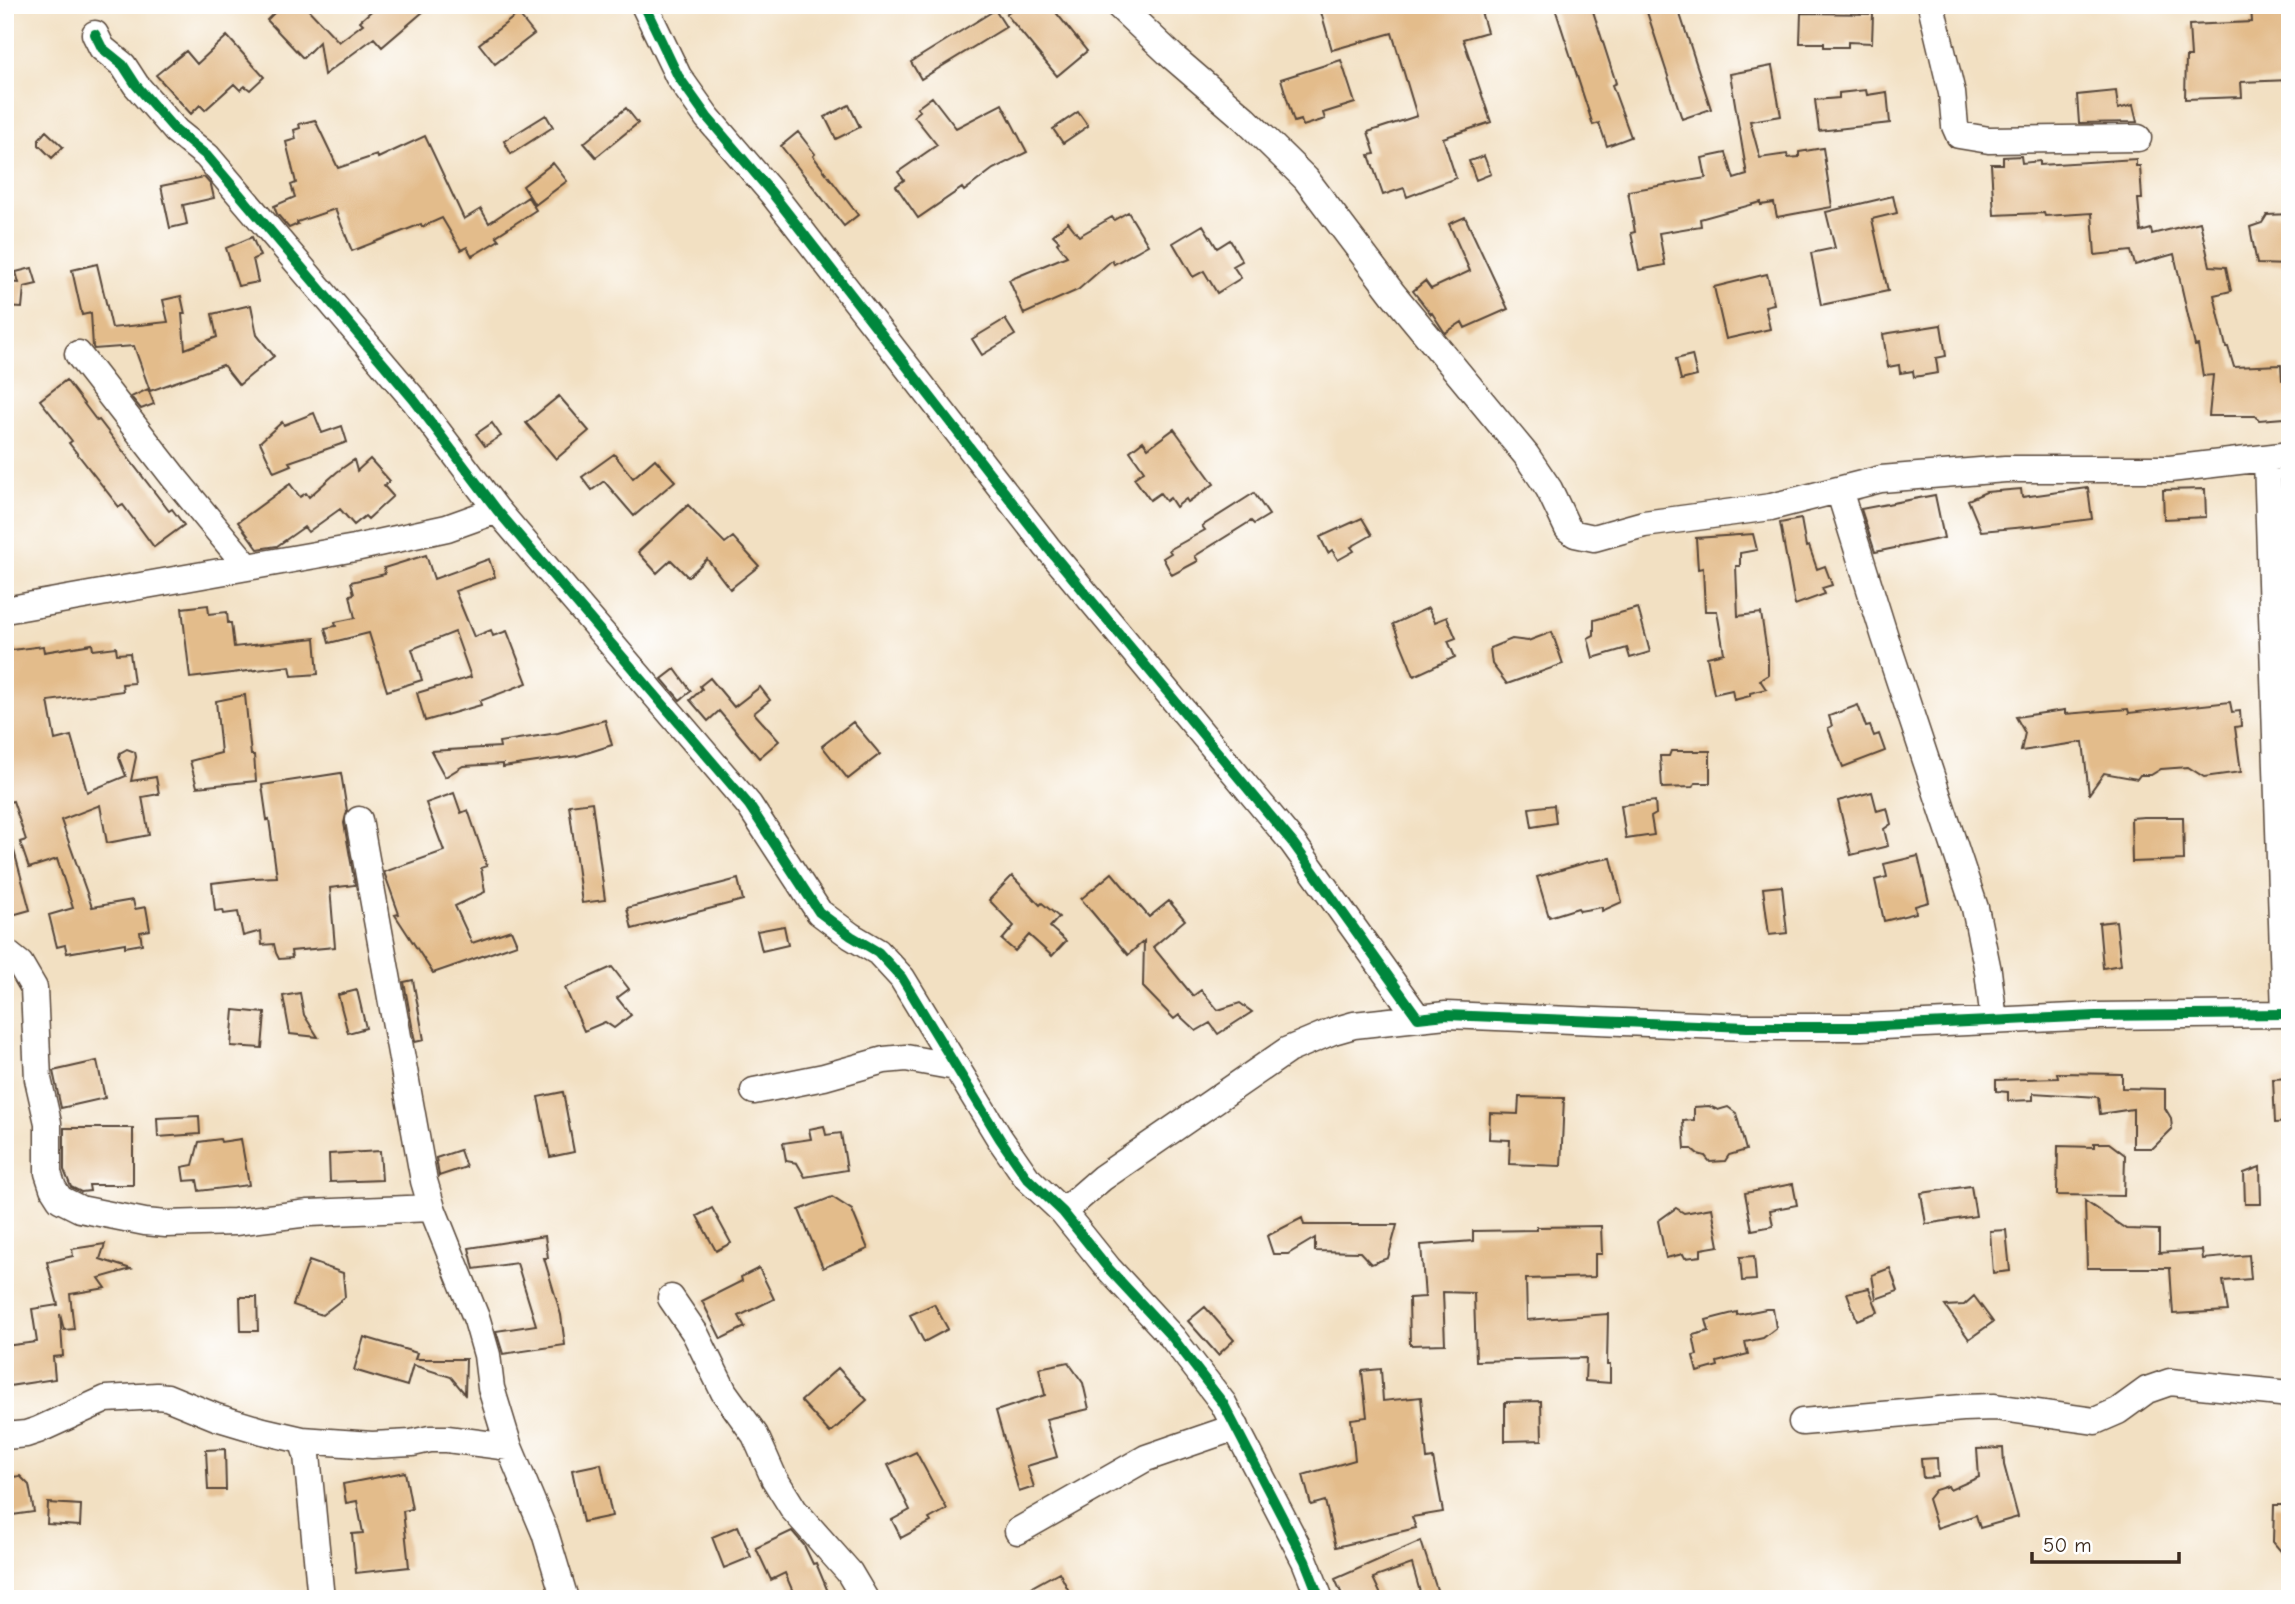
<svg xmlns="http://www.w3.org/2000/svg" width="2295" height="1604" font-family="'Comic Neue',sans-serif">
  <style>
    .building { fill: #e3bc8b }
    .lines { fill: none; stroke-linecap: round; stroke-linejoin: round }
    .minor-casing { stroke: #564537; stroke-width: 29 }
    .minor { stroke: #fff; stroke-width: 26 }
    .cycleway-casing { stroke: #fff; stroke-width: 15 }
    .cycleway { stroke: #00873e; stroke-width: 10 }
  </style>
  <rect width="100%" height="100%" fill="#fff"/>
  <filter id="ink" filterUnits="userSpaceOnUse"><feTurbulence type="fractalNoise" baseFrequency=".0143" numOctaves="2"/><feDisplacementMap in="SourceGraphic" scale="14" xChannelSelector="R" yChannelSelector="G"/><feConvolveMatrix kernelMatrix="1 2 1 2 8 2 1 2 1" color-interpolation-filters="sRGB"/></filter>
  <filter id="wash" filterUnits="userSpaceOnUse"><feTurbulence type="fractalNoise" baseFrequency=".00686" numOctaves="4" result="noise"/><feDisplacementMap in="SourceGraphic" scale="28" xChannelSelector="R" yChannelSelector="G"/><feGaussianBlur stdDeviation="1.57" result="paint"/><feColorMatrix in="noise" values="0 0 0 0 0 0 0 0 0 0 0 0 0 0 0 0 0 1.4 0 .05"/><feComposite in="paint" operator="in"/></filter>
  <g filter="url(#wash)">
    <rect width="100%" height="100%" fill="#f2e0c2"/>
    <g id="blocks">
      <path class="building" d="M282 5H304L339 42 363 24 360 21 378 5H431L382 47 374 38 324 75 319 42 303 58 267 20Z
        M1017 5H1050L1087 51 1057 76 1006 14Z
        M1319 5H1479L1487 32 1463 39 1491 122 1443 138 1456 178 1407 197 1404 188 1383 195 1369 155 1375 154 1368 132 1417 116 1392 33 1332 50Z
        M1554 5H1591L1616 83 1612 85 1631 137 1607 146 1599 123 1593 125Z
        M1666 5H1677L1711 109 1682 119 1647 12Z
        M2290 5V80L2241 82 2242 97 2185 99 2186 57H2191L2189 25 2252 22 2251 7Z
        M995 10 1006 27 921 79 911 62Z
        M1801 13 1873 14 1872 43 1848 42V47H1824V43H1800Z
        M518 14 534 34 495 64 479 44Z
        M227 36 264 77 250 90 245 86 240 90 234 84 205 110 200 105 191 114 156 75 186 51 197 64Z
        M1341 60 1355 103 1323 113 1325 119 1303 126 1301 120 1294 122 1281 79Z
        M1772 66 1781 116 1750 121 1760 158 1787 154 1788 158 1799 157V152L1823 148 1832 207 1777 217 1774 203 1761 205V202L1700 219 1701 226 1659 233 1665 265 1639 270 1631 233 1635 232 1628 191 1706 178 1702 158 1726 153 1734 179 1747 175 1730 74Z
        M1866 90 1867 95 1887 92 1890 123 1819 131 1815 100 1839 98V93Z
        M2116 91 2118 109 2133 105 2137 122 2079 123 2077 95Z
        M932 97 956 128 1002 104 1027 152 993 169 964 191 962 188 918 218 896 186 904 180 898 172 937 145 914 116 920 111 917 108Z
        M849 105 860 127 836 139 825 117Z
        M626 108 638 123 596 157 584 143Z
        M1078 112 1088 126 1063 143 1053 129Z
        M546 115 553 127 511 154 504 141Z
        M315 120 338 168 377 155 378 158 425 136 464 219 481 209 489 223 528 197 536 210 496 236 499 240 472 256 467 247 461 250 442 218 422 227 421 224 352 251 335 209 297 222 298 224 289 228 277 214 274 206 295 197 291 185 296 183 286 142 296 139 294 130 300 128 299 124Z
        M46 131 63 147 52 158 39 145V139Z
        M798 132 815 154 813 156 858 215 844 226 781 146Z
        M1484 156 1491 174 1476 180 1469 161Z
        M2021 156 2022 163 2040 161V165L2136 159V166H2140L2142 199H2138L2141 232 2151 229 2152 234 2200 222 2210 266 2226 267 2231 291 2214 295 2226 347H2228L2234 367 2281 365 2282 380 2290 379V414L2284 418 2259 420 2256 416H2209L2213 375 2203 376 2198 345 2195 346 2174 254 2135 265 2131 251 2095 255 2092 213 2045 216 2044 213 1994 215 1991 164H2003V157Z
        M553 163 567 181 535 205 523 186Z
        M204 177 211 185 214 198 183 205 187 224 170 228 161 186Z
        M1893 196 1897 213 1872 219 1888 291 1821 305 1811 253 1835 248 1826 212Z
        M1128 212 1148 245 1114 264 1112 260 1078 290 1024 314 1009 280 1067 256 1057 243 1059 241 1053 235 1068 222 1079 236 1112 217 1114 220Z
        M2290 214V265L2257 264 2250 227 2262 223 2267 215Z
        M1465 217 1508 309 1465 328 1462 322 1445 333 1432 313 1431 314 1413 291 1425 281 1431 289 1470 271 1449 224Z
        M1203 225 1217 248 1230 240 1242 261 1233 266 1241 278 1217 293 1204 271 1193 277 1173 243Z
        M252 237 260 256 253 259 258 282 238 286 226 248Z
        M97 264 112 328 168 322 163 300 181 296 185 314H182L185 349 217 337 212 314 251 305 257 335 274 356 239 385 223 365 150 391 134 346 94 349 93 347 91 313 82 315 72 270Z
        M32 268 37 284 24 287 22 308 5 307V282L19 283 16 272Z
        M1767 274 1774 304 1765 306 1770 329 1726 339 1714 287Z
        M1005 319 1015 335 982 355 972 339Z
        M1941 325 1946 356 1936 358 1938 373 1914 377 1913 371 1900 373 1899 365 1888 367 1883 334Z
        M1692 355 1697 376 1681 380 1676 359Z
        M66 380 97 421 99 420 169 511 172 509 184 525 154 547 123 505 119 507 69 443 72 441 40 400Z
        M148 389 154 404 141 409 131 397Z
        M559 396 589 431 556 459 526 423Z
        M314 413 322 433 342 426 347 442 289 462 291 465 274 472 260 442 282 422 284 425Z
        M492 423 501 436 485 446 476 434Z
        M1174 429 1214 484 1188 502 1186 499 1176 507 1170 498 1166 501 1160 493 1150 500 1134 478 1144 471 1130 451 1143 441 1148 448Z
        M614 454 633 478 655 459 675 481 634 516 604 481 592 490 582 477Z
        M370 459 390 481 384 486 393 496 368 519 365 516 354 525 340 509 308 532 304 527 277 546 258 549 238 522 290 484 300 497 306 493 309 497 337 472 354 460 357 471Z
        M2088 488 2092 519 2037 526 1981 531 1968 500 1986 492 2021 489 2022 497Z
        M2205 489 2206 517 2164 519 2163 490Z
        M1254 493 1269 515 1254 524 1251 521 1195 556 1198 561 1172 575 1163 558 1171 553 1169 550 1205 530 1202 526Z
        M1935 495 1944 538 1875 552 1861 509Z
        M688 505 725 543 733 537 759 566 730 589 707 559 688 577 671 560 657 573 638 552Z
        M1362 518 1372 535 1351 547 1354 551 1338 560 1332 550 1328 553 1320 537Z
        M1801 519 1806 547 1809 546 1817 569 1825 566 1832 585 1822 588 1825 594 1795 605 1780 523Z
        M1753 534 1757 550 1740 553V566H1736L1738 616 1761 613 1768 659V675L1760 680 1766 689 1750 693V696L1734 700 1732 690 1714 694 1707 657 1724 653 1717 611H1705L1703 568 1698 569 1696 538Z
        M426 555 434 579 489 559 495 577 455 591 474 637 491 630 493 636 507 631 527 683 480 701 481 705 425 721 417 693 471 677 455 632 412 649 422 680 387 691 369 633 329 643 325 628 336 626 335 622 355 618 350 595 354 594 351 582 385 574 384 568Z
        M208 605 209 614 227 612 228 623H231L234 647 315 638 318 674 292 676 290 666 190 678 182 608Z
        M1428 608 1435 622 1447 617 1456 638 1448 641 1455 657 1414 676 1393 624Z
        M1638 608 1650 652 1630 658 1627 648 1593 658 1588 638 1594 635V620Z
        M1552 632 1563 664 1507 684 1492 664 1490 648 1512 639 1528 641Z
        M92 644 93 650 116 647 117 654 130 653 134 683 122 684 123 691 48 701 55 740 71 736 87 792 126 776 119 758 120 753 127 749 135 752 136 757 131 781 156 777 159 794 142 797 149 835 107 843 100 805 61 820 92 907 133 900 135 909 146 907 150 930 140 932 142 944 125 947V943L67 953 65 945 57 947 49 915 73 908 57 859 29 868 20 842 26 840 13 801 5 803V743L8 742 5 719 9 718 5 686V651L43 646 44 652Z
        M675 669 691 691 680 700 662 679Z
        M710 678 734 707 760 687 770 700 754 713 779 741 759 758 719 711 708 721 690 700 702 689 700 686Z
        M245 695 251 755H254L256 781 197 787 190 761 221 753 216 701Z
        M2230 702 2232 712 2240 711 2241 726 2235 727 2241 772 2204 777 2188 767 2161 769 2151 775H2140L2137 779 2104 773 2089 794 2083 742 2021 751 2025 733 2016 717 2065 710V714L2128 709 2129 713Z
        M1858 705 1866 727 1870 726 1874 736 1879 734 1885 751 1843 767 1828 728 1832 726 1829 716Z
        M605 720 612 745 577 756 503 767V764L463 766 445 777 431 751 500 747 499 742 558 733Z
        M853 722 880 754 848 779 822 746Z
        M1671 751H1710V783H1695L1693 787 1662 788 1660 756H1669Z
        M341 773 347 811 344 823 355 885 330 888 335 947 291 951 292 958 279 959 276 953 274 944 262 945 261 931 243 936 238 912 224 914 223 910 215 911 212 883 254 878 277 877 269 819 267 820 262 785Z
        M1872 792 1877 811 1887 808 1891 824 1884 829 1888 846 1851 855 1838 801Z
        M454 793 461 813 468 810 487 866 481 868 485 892 455 906 472 943 511 930 517 944 433 973 395 915 399 914 384 872 444 851 426 803Z
        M1655 801 1656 814 1651 817 1654 835 1626 839 1621 805Z
        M592 802 605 900 582 903 569 805Z
        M1554 805 1556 823 1532 827 1529 808Z
        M2144 817H2183L2184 860 2132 862 2131 818Z
        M10 836 30 910 5 917V837Z
        M1918 856 1929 902 1915 906 1916 913 1884 921 1875 880 1887 877 1884 864Z
        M1611 858 1622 902 1602 911V907L1580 911 1578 908 1549 917 1537 877 1588 862Z
        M1112 873 1149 917 1169 901 1185 920 1153 947 1193 996 1201 990 1218 1010 1240 1003 1252 1012 1218 1034 1210 1023 1196 1031 1179 1015 1174 1019 1143 987 1144 941 1128 955 1081 899Z
        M1012 876 1040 905 1042 903 1059 917 1050 927 1066 941 1052 956 1029 935 1015 951 1002 940 1014 926 989 900Z
        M738 879 743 900 632 929 627 908Z
        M1782 886 1787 933 1769 935 1763 888Z
        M2116 921 2121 965 2103 968 2099 923Z
        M784 926 788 945 762 951 757 931Z
        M612 967 629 989 617 998 631 1015 614 1028 605 1022 584 1031 565 988Z
        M413 980 424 1040 415 1042 404 982Z
        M357 990 366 1028 348 1033 338 995Z
        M300 993 304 1015 318 1037 290 1034 283 996Z
        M234 1010 265 1013 262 1048 231 1046Z
        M97 1061 105 1098 61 1108 53 1071Z
        M2057 1073 2122 1074V1088L2165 1089V1108L2171 1118 2172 1129 2153 1148H2133V1109L2100 1114 2098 1097 2033 1093V1100L2008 1101V1092L1996 1091V1080L2058 1078Z
        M2290 1078V1122L2275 1123 2273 1079Z
        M563 1092 574 1152 550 1157 538 1097Z
        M1519 1097 1564 1098 1561 1166 1509 1164 1510 1140 1489 1139 1490 1113 1518 1114Z
        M1709 1106 1718 1110 1728 1107 1736 1113 1746 1150 1729 1155 1725 1161 1710 1162 1705 1156 1698 1154 1692 1149H1685L1683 1121 1694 1120V1107Z
        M199 1116 200 1134 158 1137 157 1118Z
        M824 1126 826 1135 841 1133 847 1170 805 1177 797 1163 786 1161 783 1143 811 1139 809 1129Z
        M64 1128H133V1185H89L90 1191 81 1192 71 1187 64 1170Z
        M220 1139 221 1142 241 1139 249 1185 199 1191 197 1180 184 1181 182 1167 193 1165 199 1142Z
        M2094 1143H2109L2125 1155 2124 1196 2057 1195 2058 1146 2094 1147Z
        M460 1150 466 1167 439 1176 436 1158Z
        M380 1151 382 1180 330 1182 329 1154Z
        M2260 1167 2261 1204H2245L2244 1173Z
        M1793 1184 1797 1205 1770 1210 1773 1226 1752 1230 1745 1193Z
        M1971 1186 1976 1216 1926 1224 1921 1193Z
        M832 1197 852 1210 868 1249 823 1268 799 1210Z
        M2085 1201 2126 1229 2159 1230V1253L2202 1250 2203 1259 2249 1255 2251 1279 2223 1281 2228 1311 2173 1314 2170 1268H2087Z
        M712 1208 731 1243 716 1251 697 1216Z
        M1676 1208 1684 1213 1712 1208 1719 1246 1701 1249V1256L1685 1258 1683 1254 1666 1258 1658 1221Z
        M1302 1218 1304 1225H1397L1388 1258 1371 1264 1360 1252 1315 1251V1238L1288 1254H1273L1267 1236Z
        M1601 1226 1602 1254H1595V1277L1526 1279 1527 1320 1608 1314 1607 1365H1610V1383L1585 1381 1586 1358 1476 1361 1474 1293 1443 1292 1445 1344 1410 1345 1409 1298 1425 1297 1421 1245 1473 1241V1231L1537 1230V1227Z
        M2006 1230 2010 1271 1993 1273 1990 1231Z
        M545 1236 548 1258H544L561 1315 565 1345 503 1354 496 1331 536 1325 517 1263 474 1269 469 1248Z
        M105 1244 100 1259 131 1269 99 1278 106 1288 70 1294 74 1329 64 1330 60 1314 63 1356 53 1357 55 1379 9 1386 8 1373H5V1346L37 1342 32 1309 58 1305 47 1262 73 1256 72 1249Z
        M1754 1256 1756 1280 1742 1281 1740 1257Z
        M309 1261 343 1273 345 1297 322 1315 293 1305Z
        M759 1268 774 1299 739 1316 745 1327 721 1339 702 1301 742 1281 741 1277Z
        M1890 1268 1898 1291 1876 1299 1872 1275Z
        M1869 1288 1878 1312 1857 1320 1847 1293Z
        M1974 1296 1993 1322 1969 1339 1945 1306 1964 1305Z
        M240 1297H257L258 1331H241Z
        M934 1304 948 1329 924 1342 910 1315Z
        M1205 1307 1234 1340 1218 1355 1188 1321Z
        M1766 1309H1773L1776 1328 1763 1338 1745 1342 1748 1354 1717 1362 1718 1366 1697 1372 1693 1356 1697 1355 1693 1335 1709 1331 1706 1320 1737 1312V1315Z
        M364 1337 417 1353 415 1359H466L465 1394 451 1377 413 1365 407 1386 354 1370Z
        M1068 1362 1083 1383 1089 1409 1046 1419 1057 1457 1027 1466 1034 1487 1019 1492 996 1411 1045 1395 1039 1368Z
        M838 1368 867 1400 830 1433 801 1401Z
        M1381 1369 1383 1401 1421 1397 1427 1459 1433 1458 1443 1512 1412 1517 1416 1528 1336 1547 1325 1501 1311 1505 1303 1475 1355 1460 1351 1419 1367 1417 1362 1371Z
        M1541 1401 1542 1440 1505 1441V1402Z
        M2003 1448 2004 1465 2018 1517 1980 1528 1976 1515 1937 1528 1928 1499 1935 1490 1948 1486 1950 1490 1979 1477 1977 1449Z
        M225 1449 226 1490H208L206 1450Z
        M916 1452 947 1509 929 1519 931 1522 901 1538 892 1520 910 1510 888 1465Z
        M1937 1458 1938 1477 1923 1478 1921 1459Z
        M601 1464 612 1516 583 1522 572 1470Z
        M405 1472 412 1509 403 1511 409 1567 356 1573 352 1534 363 1533 357 1501 346 1503 343 1484Z
        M20 1476 29 1485 34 1512 5 1516V1478Z
        M48 1503 81 1505 80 1526 47 1524Z
        M2274 1505H2290V1562L2273 1542Z
        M738 1526 751 1557 724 1568 712 1537Z
        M792 1531 804 1545 813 1564 816 1563 829 1594 819 1599H796L785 1573 771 1580 756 1548Z
        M1421 1541 1440 1599H1422L1412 1564 1373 1578 1383 1599H1344L1335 1579Z
        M1059 1572 1073 1599H1038L1032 1587Z"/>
    </g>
  </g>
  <g filter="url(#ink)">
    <use href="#blocks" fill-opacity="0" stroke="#564537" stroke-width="2"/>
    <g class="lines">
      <g class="minor-casing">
        <path id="minor" d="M644 5 678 76 707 117 772 193 1047 547 1293 843 1418 1018 1446 1015 1747 1027H1861L2096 1016 2285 1014
          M1118 5 1173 57 1245 119 1306 179 1393 294 1526 455 1549 489 1568 529 1575 534 1594 538 1644 524 1771 507 1881 479 2005 469H2170L2290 455
          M1931 5 1952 93 1955 126 1959 135 1989 140 2138 138
          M95 34 102 48 123 65 136 85 176 131 207 156 414 400 497 510 749 805 819 912 851 936 878 952 902 978 1000 1139 1027 1178 1063 1212 1108 1268 1172 1337 1223 1403 1305 1561 1320 1599
          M78 354 176 480 247 566
          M2267 459 2285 1014H2290
          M1839 490 1885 637 1975 908 1988 971 1994 1021
          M5 610 355 548 447 528 497 510
          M359 820 424 1181 432 1208 477 1320 487 1355 491 1388 509 1447 545 1533 565 1599
          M5 952 20 964 34 988 38 1079 48 1123V1173L53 1188 60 1199 80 1209 145 1222 166 1224 235 1222 309 1213 432 1208
          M754 1091 824 1077 884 1060 906 1058 956 1067
          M1063 1212 1102 1178 1288 1050 1333 1031 1354 1025 1418 1018
          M671 1298 695 1333 724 1392 755 1435 774 1478 794 1510 849 1572 865 1599
          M1802 1422 1963 1408 1995 1407 2095 1421 2118 1411 2147 1390 2170 1382 2290 1394
          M5 1436 26 1434 38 1430 106 1399 157 1396 167 1397 216 1417 263 1431 302 1440 372 1445 412 1443 430 1439H447L509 1447
          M302 1440 307 1455 321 1599
          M1018 1531 1146 1458 1236 1427"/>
      </g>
      <use href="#minor" class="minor"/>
      <g class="cycleway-casing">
        <path id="cycleway" d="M644 5 678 76 707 117 772 193 1047 547 1293 843 1418 1018 1446 1015 1747 1027H1861L2096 1016 2285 1014
          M95 34 102 48 123 65 136 85 176 131 207 156 414 400 497 510 749 805 819 912 851 936 878 952 902 978 1000 1139 1027 1178 1063 1212 1108 1268 1172 1337 1223 1403 1305 1561 1320 1599"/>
      </g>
      <use href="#cycleway" class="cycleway"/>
    </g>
  </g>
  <rect width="2295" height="1604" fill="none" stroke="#fff" stroke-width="28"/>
  <path d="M2032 1552v10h147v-10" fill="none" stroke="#3b2a1e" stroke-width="3.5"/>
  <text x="2043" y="1552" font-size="21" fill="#3b2a1e" stroke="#ffffff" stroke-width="5" paint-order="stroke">50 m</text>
</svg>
